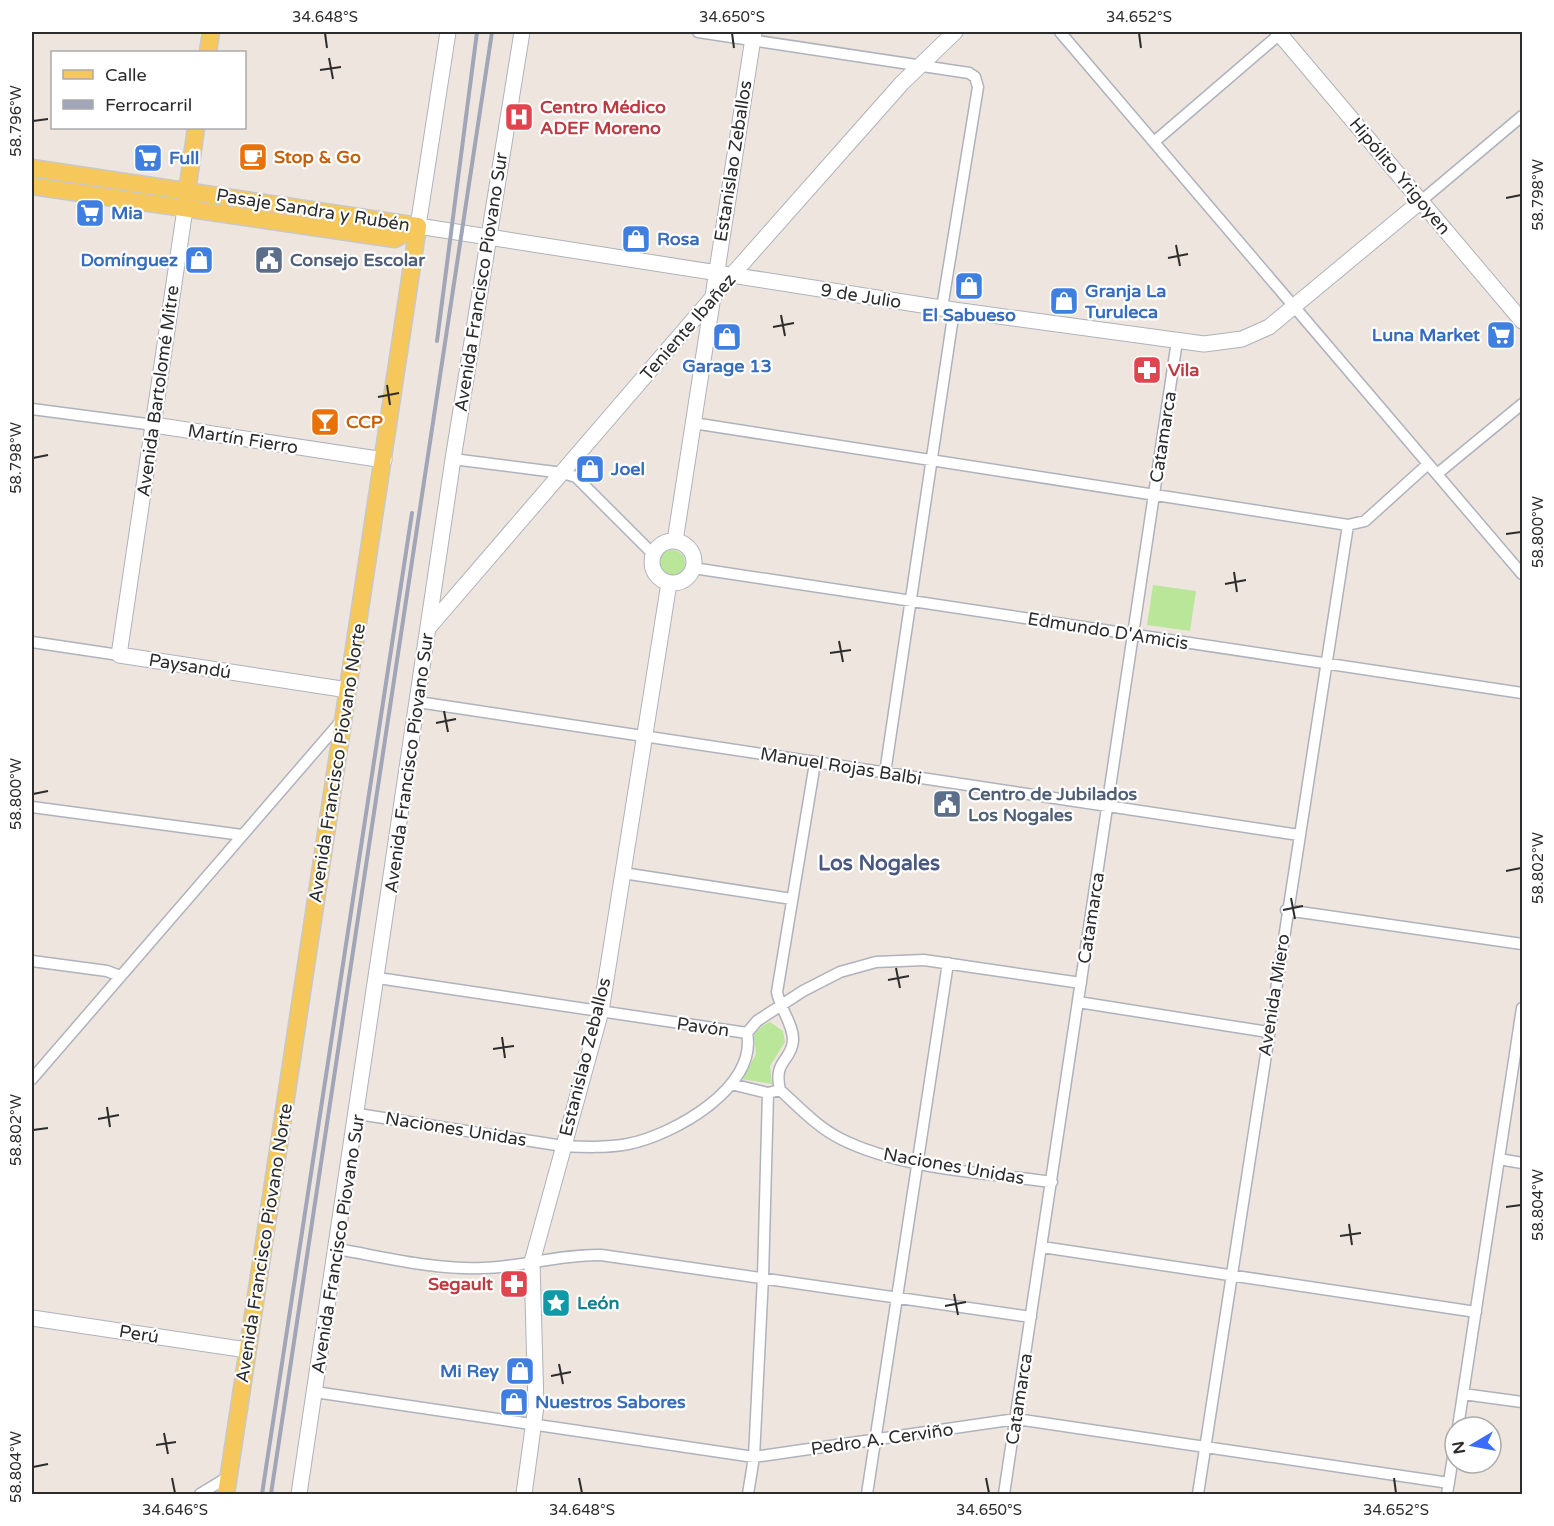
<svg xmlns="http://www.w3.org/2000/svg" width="1554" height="1526" font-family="'Varela Round',sans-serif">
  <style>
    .green { fill: #b9e698 }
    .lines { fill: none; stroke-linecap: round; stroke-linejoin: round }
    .street-casing { stroke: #aeb2bc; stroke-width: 13 }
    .secondary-casing { stroke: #aeb2bc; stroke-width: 17 }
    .primary-casing { stroke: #c8c8c8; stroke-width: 19 }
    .street { stroke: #fff; stroke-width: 10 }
    .secondary { stroke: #fff; stroke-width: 15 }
    .primary { stroke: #f6c75b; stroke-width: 16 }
    .rail { stroke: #a0a5b7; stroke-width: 4 }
    .ticks { fill: none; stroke: #2c2c2c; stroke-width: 2 }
    .labels { text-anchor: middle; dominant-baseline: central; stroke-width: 4.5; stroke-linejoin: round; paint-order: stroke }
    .health-label { font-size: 18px; font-weight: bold; fill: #be3a42; stroke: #fff; text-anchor: start }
    .food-label { font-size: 18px; font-weight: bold; fill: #c56008; stroke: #fff; text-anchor: start }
    .shop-label { font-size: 18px; font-weight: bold; fill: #366cbe; stroke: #fff; text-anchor: start }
    .street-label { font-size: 18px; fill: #2c2c2c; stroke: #fff }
    .service-label { font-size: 18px; font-weight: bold; fill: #4e5e75; stroke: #fff; text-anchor: start }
    .culture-label { font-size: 18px; font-weight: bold; fill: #0d838f; stroke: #fff; text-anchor: start }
    .quarter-label { font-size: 21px; font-weight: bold; fill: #4a577f; stroke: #fff }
    .neatline { fill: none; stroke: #2c2c2c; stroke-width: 2 }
    .ticks-label { font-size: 15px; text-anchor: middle; fill: #2c2c2c }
  </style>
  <rect width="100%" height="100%" fill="#eee6de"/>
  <path class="green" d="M659 563a13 13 0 1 1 26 0a13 13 0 1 1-26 0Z
    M1153 585 1196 591 1190 631 1147 625Z
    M770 1022 783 1031 785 1042 770 1066 772 1084 742 1079 756 1054 754 1035 762 1026Z"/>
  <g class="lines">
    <g class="street-casing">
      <path id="street" d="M698 32 969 73 975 77 978 87 942 308
        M1060 32 1522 574
        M1154 142 1282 32
        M1421 201 1522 116
        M32 409 154 425
        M693 423 1348 525 1365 521 1428 464
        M453 459 563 473 576 477 654 555
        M1437 474 1522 404
        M693 568 1522 693
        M32 642 119 655
        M418 702 1299 835
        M885 773 954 310
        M32 807 242 835
        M623 873 792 899
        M1286 910 1522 944
        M32 961 107 971 120 976
        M378 978 747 1033
        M1078 1002 1268 1032
        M747 1033 757 1021 803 991 840 972 876 962 924 960 1081 983
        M32 1079 342 720
        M731 1084 768 1093 780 1090C799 1107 817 1127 841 1139 901 1169 985 1173 1052 1182
        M780 1090C773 1060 791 1062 793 1041 794 1025 780 1009 777 992L815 763
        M358 1114 563 1146C584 1147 606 1148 628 1144 673 1135 758 1088 747 1033
        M1499 1159 1522 1163
        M1042 1247 1476 1312
        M337 1249C384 1257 434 1270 483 1268 522 1267 561 1254 601 1255L1031 1317
        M315 1392 754 1457 1016 1419 1449 1483
        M1463 1394 1522 1402
        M1458 1427 1522 1008
        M200 1494 228 1477
        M748 1494 754 1457 763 1277 768 1093
        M867 1494 948 963
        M1004 1494 1177 341
        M1198 1494 1348 525
        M1447 1494 1455 1445"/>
    </g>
    <g class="secondary-casing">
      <path id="secondary" d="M448 32 418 226 954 310 1204 344 1242 339 1269 327 1421 201
        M1278 32 1522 321
        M185 209 119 655 348 690
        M154 425 384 460
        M675 541 754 32
        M652 562a21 21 0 1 1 42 0a21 21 0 1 1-42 0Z
        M429 627 732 275 902 83 955 32
        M32 1318 247 1350
        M299 1494 453 459 522 32
        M524 1494 536 1406 532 1262 601 1011 669 583"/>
    </g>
    <g class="primary-casing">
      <path id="primary" d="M208 52 211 32
        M32 168 418 226
        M32 186 395 239 418 226
        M186 199 196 128
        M226 1494 418 226"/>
    </g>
    <use href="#street" class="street"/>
    <use href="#secondary" class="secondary"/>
    <use href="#primary" class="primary"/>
    <path class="rail" d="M437 341 477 32
      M262 1494 412 513
      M271 1494 492 32"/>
  </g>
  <path class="ticks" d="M325 33 327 48M732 33 734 48M1139 33 1141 48M329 58 333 79M320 70 341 67M33 121 48 119M1506 198 1521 195M1176 245 1180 266M1168 258 1188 254M781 315 785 336M773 327 794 323M387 385 390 405M378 397 399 393M33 458 48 455M1506 534 1521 532M1234 572 1237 592M1225 584 1246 580M839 641 843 662M830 653 851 650M444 711 448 732M436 723 456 719M33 794 48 791M1506 871 1521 868M1291 898 1295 919M1283 910 1303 906M896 968 900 988M888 980 909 976M502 1037 505 1058M493 1049 514 1046M107 1107 110 1127M98 1119 119 1115M33 1130 48 1128M1506 1207 1521 1205M1349 1224 1352 1245M1340 1236 1361 1233M954 1294 958 1315M945 1306 966 1302M559 1364 563 1384M551 1376 571 1372M164 1433 168 1454M156 1445 176 1442M33 1467 48 1464M172 1478 175 1493M579 1478 582 1493M986 1478 989 1493M1394 1478 1396 1493"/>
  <defs>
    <g id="hospital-square" transform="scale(1.5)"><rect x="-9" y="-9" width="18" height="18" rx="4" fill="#e0444e" stroke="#fff"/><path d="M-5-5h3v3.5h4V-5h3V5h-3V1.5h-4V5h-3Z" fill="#fff"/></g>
    <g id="cafe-square" transform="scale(1.5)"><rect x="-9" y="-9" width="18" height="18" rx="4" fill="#e8710a" stroke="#fff"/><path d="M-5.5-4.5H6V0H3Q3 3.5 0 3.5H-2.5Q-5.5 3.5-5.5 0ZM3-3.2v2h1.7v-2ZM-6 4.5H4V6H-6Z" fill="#fff"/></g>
    <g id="supermarket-square" transform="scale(1.5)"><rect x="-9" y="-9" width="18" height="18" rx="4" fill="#3f7fe0" stroke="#fff"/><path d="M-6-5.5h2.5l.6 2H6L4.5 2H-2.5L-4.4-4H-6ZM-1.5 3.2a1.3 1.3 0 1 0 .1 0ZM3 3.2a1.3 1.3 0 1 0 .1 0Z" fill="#fff"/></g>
    <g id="shop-square" transform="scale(1.5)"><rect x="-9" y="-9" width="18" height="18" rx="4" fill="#3f7fe0" stroke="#fff"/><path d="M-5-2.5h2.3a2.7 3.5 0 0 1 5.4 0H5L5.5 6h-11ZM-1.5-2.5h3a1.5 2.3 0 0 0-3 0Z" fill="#fff"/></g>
    <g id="civic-square" transform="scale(1.5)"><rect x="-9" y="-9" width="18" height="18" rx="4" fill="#5c6f8a" stroke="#fff"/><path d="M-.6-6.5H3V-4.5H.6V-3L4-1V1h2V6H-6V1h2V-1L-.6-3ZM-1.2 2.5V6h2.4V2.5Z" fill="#fff"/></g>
    <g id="pharmacy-square" transform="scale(1.5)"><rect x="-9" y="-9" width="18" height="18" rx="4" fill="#e0444e" stroke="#fff"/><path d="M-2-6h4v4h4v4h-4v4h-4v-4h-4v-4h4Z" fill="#fff"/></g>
    <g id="bar-square" transform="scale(1.5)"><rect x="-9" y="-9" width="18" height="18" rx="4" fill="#e8710a" stroke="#fff"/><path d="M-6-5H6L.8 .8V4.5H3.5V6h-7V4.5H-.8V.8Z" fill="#fff"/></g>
    <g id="sight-square" transform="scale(1.5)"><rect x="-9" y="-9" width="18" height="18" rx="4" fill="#0f9aa8" stroke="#fff"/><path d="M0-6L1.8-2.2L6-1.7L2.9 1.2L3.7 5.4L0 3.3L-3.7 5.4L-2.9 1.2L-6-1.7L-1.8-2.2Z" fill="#fff"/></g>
  </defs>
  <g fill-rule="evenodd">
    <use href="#hospital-square" x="519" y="117"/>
    <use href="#cafe-square" x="253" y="157"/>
    <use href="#supermarket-square" x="148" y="158"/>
    <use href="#supermarket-square" x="90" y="213"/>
    <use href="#shop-square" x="636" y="239"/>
    <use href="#shop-square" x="199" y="260"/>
    <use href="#civic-square" x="269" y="260"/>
    <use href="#shop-square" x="969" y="286"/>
    <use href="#shop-square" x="1064" y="301"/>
    <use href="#supermarket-square" x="1501" y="335"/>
    <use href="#shop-square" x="727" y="337"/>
    <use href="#pharmacy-square" x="1147" y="370"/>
    <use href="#bar-square" x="325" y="422"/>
    <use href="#shop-square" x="590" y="469"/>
    <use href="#civic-square" x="947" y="804"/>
    <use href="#pharmacy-square" x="514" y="1284"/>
    <use href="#sight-square" x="556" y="1303"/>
    <use href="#shop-square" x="520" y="1371"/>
    <use href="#shop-square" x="514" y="1402"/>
  </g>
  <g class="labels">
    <g class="health-label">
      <text x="540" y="107">Centro Médico<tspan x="540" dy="21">ADEF Moreno</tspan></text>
      <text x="1168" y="370">Vila</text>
      <text x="493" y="1284" text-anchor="end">Segault</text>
    </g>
    <g class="food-label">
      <text x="274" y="157">Stop &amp; Go</text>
      <text x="346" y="422">CCP</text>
    </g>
    <g class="shop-label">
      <text x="169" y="158">Full</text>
      <text x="111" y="213">Mia</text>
      <text x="657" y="239">Rosa</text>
      <text x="178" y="260" text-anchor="end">Domínguez</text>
      <text x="1085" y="291">Granja La<tspan x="1085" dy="21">Turuleca</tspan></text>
      <text x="969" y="315" text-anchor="middle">El Sabueso</text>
      <text x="1480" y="335" text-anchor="end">Luna Market</text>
      <text x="727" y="366" text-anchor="middle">Garage 13</text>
      <text x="611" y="469">Joel</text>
      <text x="499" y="1371" text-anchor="end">Mi Rey</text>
      <text x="535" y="1402">Nuestros Sabores</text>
    </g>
    <g class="street-label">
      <text transform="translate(733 161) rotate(-81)">Estanislao Zeballos</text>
      <text transform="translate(1400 176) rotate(50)">Hipólito Yrigoyen</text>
      <text transform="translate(313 210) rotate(9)">Pasaje Sandra y Rubén</text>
      <text transform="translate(481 282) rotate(-81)">Avenida Francisco Piovano Sur</text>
      <text transform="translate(861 296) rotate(9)">9 de Julio</text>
      <text transform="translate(688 327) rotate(-49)">Teniente Ibañez</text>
      <text transform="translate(158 391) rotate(-82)">Avenida Bartolomé Mitre</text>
      <text transform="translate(1163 437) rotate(-81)">Catamarca</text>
      <text transform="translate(243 439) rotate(9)">Martín Fierro</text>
      <text transform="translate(1108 631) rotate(9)">Edmundo D'Amicis</text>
      <text transform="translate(190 666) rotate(9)">Paysandú</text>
      <text transform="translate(337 763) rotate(-81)">Avenida Francisco Piovano Norte</text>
      <text transform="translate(409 763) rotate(-82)">Avenida Francisco Piovano Sur</text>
      <text transform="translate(841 766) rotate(9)">Manuel Rojas Balbi</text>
      <text transform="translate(1091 918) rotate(-81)">Catamarca</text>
      <text transform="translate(1274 995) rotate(-81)">Avenida Miero</text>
      <text transform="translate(703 1027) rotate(8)">Pavón</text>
      <text transform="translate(585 1057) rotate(-76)">Estanislao Zeballos</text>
      <text transform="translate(456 1129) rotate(9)">Naciones Unidas</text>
      <text transform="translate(954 1166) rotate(10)">Naciones Unidas</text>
      <text transform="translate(264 1243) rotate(-81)">Avenida Francisco Piovano Norte</text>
      <text transform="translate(338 1244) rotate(-81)">Avenida Francisco Piovano Sur</text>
      <text transform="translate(139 1334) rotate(9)">Perú</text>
      <text transform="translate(1019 1399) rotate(-81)">Catamarca</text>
      <text transform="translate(882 1439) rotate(-8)">Pedro A. Cerviño</text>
    </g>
    <g class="service-label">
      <text x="290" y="260">Consejo Escolar</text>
      <text x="968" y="794">Centro de Jubilados<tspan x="968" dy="21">Los Nogales</tspan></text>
    </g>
    <g class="culture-label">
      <text x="577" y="1303">León</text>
    </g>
    <g class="quarter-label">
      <text x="879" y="863">Los Nogales</text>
    </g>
  </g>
  <rect width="1554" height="1526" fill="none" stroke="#ffffff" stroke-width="66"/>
  <rect x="51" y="51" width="195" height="78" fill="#ffffff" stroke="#ababab" stroke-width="1.5"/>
  <rect x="63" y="70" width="30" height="9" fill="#f6c75b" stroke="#ababab" stroke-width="1.5"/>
  <text x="105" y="81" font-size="18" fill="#2c2c2c">Calle</text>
  <rect x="63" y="100" width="30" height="9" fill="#a0a5b7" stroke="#ababab" stroke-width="1.5"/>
  <text x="105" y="111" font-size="18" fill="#2c2c2c">Ferrocarril</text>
  <g transform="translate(1473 1445) rotate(260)"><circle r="28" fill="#ffffff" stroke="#ababab" stroke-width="1.5"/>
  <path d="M0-4.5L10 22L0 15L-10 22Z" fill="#3a6dff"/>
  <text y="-9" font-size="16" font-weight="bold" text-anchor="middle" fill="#2c2c2c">N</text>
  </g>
  <rect x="33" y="33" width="1488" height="1460" class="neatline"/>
  <g class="ticks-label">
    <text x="325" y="22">34.648°S</text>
    <text x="732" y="22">34.650°S</text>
    <text x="1139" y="22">34.652°S</text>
    <text transform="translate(16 121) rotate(-90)" y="5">58.796°W</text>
    <text transform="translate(1538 195) rotate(-90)" y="5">58.798°W</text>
    <text transform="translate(16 458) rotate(-90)" y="5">58.798°W</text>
    <text transform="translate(1538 532) rotate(-90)" y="5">58.800°W</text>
    <text transform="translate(16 794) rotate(-90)" y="5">58.800°W</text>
    <text transform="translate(1538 868) rotate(-90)" y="5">58.802°W</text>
    <text transform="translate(16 1130) rotate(-90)" y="5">58.802°W</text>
    <text transform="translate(1538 1205) rotate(-90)" y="5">58.804°W</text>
    <text transform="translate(16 1467) rotate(-90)" y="5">58.804°W</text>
    <text x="175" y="1515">34.646°S</text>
    <text x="582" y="1515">34.648°S</text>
    <text x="989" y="1515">34.650°S</text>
    <text x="1396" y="1515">34.652°S</text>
  </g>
</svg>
